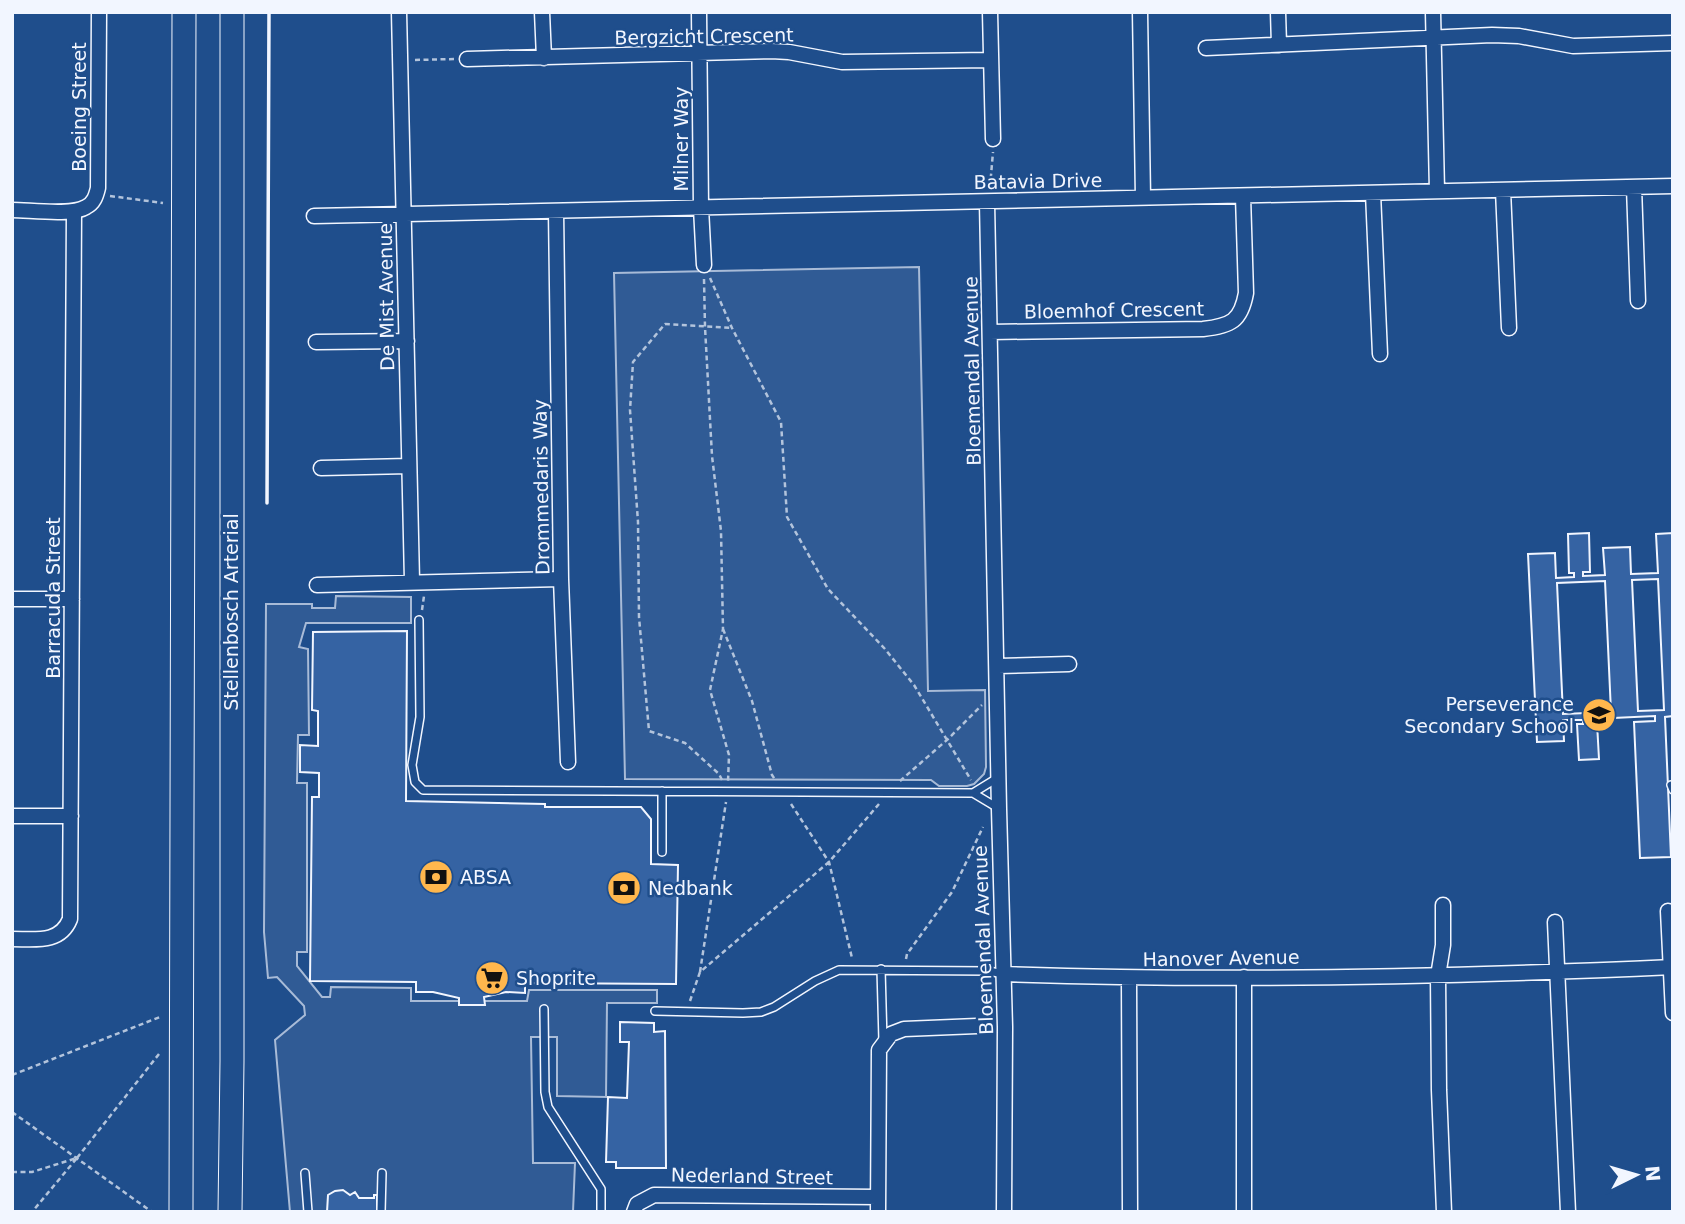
<svg xmlns="http://www.w3.org/2000/svg" width="1685" height="1224" font-family="'DejaVu Sans',sans-serif">
  <style>
    .built { fill: #305b95; stroke: #a8bbd7; stroke-width: 2 }
    .building { fill: #3563a3; stroke: #f2f6ff; stroke-width: 2; fill-rule: evenodd }
    .lines { fill: none; stroke-linecap: round; stroke-linejoin: round }
    .service-casing { stroke: #f2f6ff; stroke-width: 10 }
    .minor-casing { stroke: #f2f6ff; stroke-width: 17 }
    .primary-casing { stroke: #f2f6ff; stroke-width: 25 }
    .path { stroke: #b3c4dc; stroke-width: 2.5; stroke-dasharray: 5 3.5; stroke-linecap: butt }
    .service { stroke: #1f4e8c; stroke-width: 7 }
    .minor { stroke: #1f4e8c; stroke-width: 14 }
    .primary { stroke: #1f4e8c; stroke-width: 23 }
    .wall { stroke: #f2f6ff; stroke-width: 3.5 }
    .labels { text-anchor: middle; dominant-baseline: central; stroke-width: 5; stroke-linejoin: round; paint-order: stroke }
    .street-label { font-size: 19px; fill: #f2f6ff; stroke: #1f4e8c }
    .poi-label { font-size: 19px; fill: #f2f6ff; stroke: #1f4e8c; text-anchor: start }
  </style>
  <rect width="100%" height="100%" fill="#1f4e8c"/>
  <path class="built" d="M919 267 928 691 985 690 986 767 984 774 974 784 967 786H939L931 780 625 779 614 273Z
    M336 596 411 597V623H306L299 647 308 649 309 735H298L297 783H307V952H297V966L322 997H330L331 987 411 988V1001H527L529 990H657V1003H607L606 1097 557 1096V1037H531L533 1163H575L573 1212H290L275 1040 305 1015 304 1006 277 977 268 978 264 932 266 604H312V608H335Z"/>
  <path class="building" d="M1589 533 1590 572H1583V576L1605 575 1603 548 1630 547 1631 574 1658 573 1656 534 1673 533V716L1665 717 1671 857 1640 858 1634 722 1655 721V716L1592 719V723H1597L1599 759 1579 760 1577 724H1583V720H1563L1564 741 1537 742 1528 554 1555 553 1556 578 1574 577V573H1569L1568 534ZM1658 579 1664 710 1638 711 1632 580ZM1605 581 1611 712 1563 714 1557 583Z
    M407 631 406 801 545 804V807H641L651 819V864L678 865 676 984 525 983V993L506 992 484 997 485 1005H459V998L433 992H416V982L310 981 312 797H319V773L300 772V745L318 746V711L312 710 313 632Z
    M620 1022 654 1023V1032L665 1031 666 1168H616V1162H606L608 1097 627 1098 629 1042H620Z
    M343 1190 350 1195 355 1192 359 1198H374V1195H377V1212H327L328 1195 335 1191Z"/>
  <g class="lines">
    <g class="service-casing">
      <path id="service" d="M419 620 420 717 412 765 415 782 423 790 973 793 998 808
        M1671 785 1673 790
        M973 793 999 777
        M662 852V791
        M881 969 883 1041
        M544 1009 545 1092 548 1107 601 1189V1212
        M655 1011 743 1013 761 1012 774 1007 815 981 839 970 989 971 1003 974
        M305 1173 308 1212
        M381 1212 382 1173"/>
    </g>
    <g class="minor-casing">
      <path id="minor" d="M399 12 412 581
        M542 12 544 58
        M699 12 701 208 704 265
        M990 12 993 139
        M1140 12 1143 198
        M1278 12 1279 45
        M1433 12 1437 191
        M1206 48 1492 35 1519 36 1573 46 1673 43
        M467 59 771 51 789 52 842 62 990 60
        M1634 187 1638 301
        M1503 190 1509 328
        M1373 193 1380 354
        M987 202 999 809 1005 1027 1004 1212
        M12 210C30 210 72 216 86 207 94 203 96 196 98 188L99 12
        M556 211 561 579 568 762
        M314 216 1673 186
        M990 332 1203 329C1231 326 1241 321 1246 293L1243 196
        M316 342 407 341
        M321 468 409 466
        M317 585 561 579
        M12 599H72
        M998 666 1069 664
        M12 816H71
        M1443 905V945L1438 976 1439 1090 1444 1212
        M1668 911 1673 1013
        M1555 922 1568 1212
        M12 939C35 939 60 944 70 919L74 211
        M1004 974C1226 982 1450 977 1673 967
        M1129 979 1130 1212
        M634 1212 637 1204 654 1195 878 1197
        M878 1212 879 1050 891 1034 904 1029 977 1026
        M1244 1212V977"/>
    </g>
    <g class="primary-casing">
      <path id="primary" d="M181 1212 184 12
        M230 1212 232 1061V12"/>
    </g>
    <path class="path" d="M415 60 454 59
      M990 187 993 152
      M110 196 163 203
      M710 278 732 328 781 422 787 517 828 589 885 649 914 685 971 780
      M704 279 705 327 712 456 721 531 723 629 710 690 729 755 728 782
      M422 610 424 596
      M723 629 752 701 772 775 776 781
      M722 780 719 774 685 743 649 731 639 617 638 522 630 410 633 362 665 324 732 328
      M900 781 948 739 982 705
      M791 804 829 862 852 958
      M906 959 907 954 952 892 983 827
      M700 972 726 802
      M690 1001 700 972 829 862 879 804
      M12 1075 160 1017
      M12 1112 152 1212
      M77 1158 159 1054
      M12 1172H32L77 1158 32 1212"/>
    <use href="#service" class="service"/>
    <use href="#minor" class="minor"/>
    <use href="#primary" class="primary"/>
    <path class="wall" d="M267 503 269 12"/>
  </g>
  <defs>
    <g id="school-disc" transform="scale(1.75)"><circle r="9.5" fill="#ffb74d" stroke="#1f4e8c"/><path d="M0-5L7-2L0 1L-7-2ZM-4 1L0 2.5L4 1V4Q0 6-4 4Z" fill="#111"/></g>
    <g id="bank-disc" transform="scale(1.75)"><circle r="9.5" fill="#ffb74d" stroke="#1f4e8c"/><path d="M-6-4H6V4H-6ZM0-2.3a2.3 2.3 0 1 0 0 4.6a2.3 2.3 0 1 0 0-4.6Z" fill="#111"/></g>
    <g id="supermarket-disc" transform="scale(1.75)"><circle r="9.5" fill="#ffb74d" stroke="#1f4e8c"/><path d="M-6-5.5h2.5l.6 2H6L4.5 2H-2.5L-4.4-4H-6ZM-1.5 3.2a1.3 1.3 0 1 0 .1 0ZM3 3.2a1.3 1.3 0 1 0 .1 0Z" fill="#111"/></g>
  </defs>
  <g fill-rule="evenodd">
    <use href="#school-disc" x="1599" y="715"/>
    <use href="#bank-disc" x="436" y="877"/>
    <use href="#bank-disc" x="624" y="888"/>
    <use href="#supermarket-disc" x="492" y="978"/>
  </g>
  <g class="labels">
    <g class="street-label">
      <text transform="translate(704 36) rotate(-1)">Bergzicht Crescent</text>
      <text transform="translate(79 107) rotate(-90)">Boeing Street</text>
      <text transform="translate(681 139) rotate(-90)">Milner Way</text>
      <text transform="translate(1038 181) rotate(-1)">Batavia Drive</text>
      <text transform="translate(386 297) rotate(-91)">De Mist Avenue</text>
      <text transform="translate(1114 310) rotate(-1)">Bloemhof Crescent</text>
      <text transform="translate(972 371) rotate(-91)">Bloemendal Avenue</text>
      <text transform="translate(541 487) rotate(-91)">Drommedaris Way</text>
      <text transform="translate(53 598) rotate(-90)">Barracuda Street</text>
      <text transform="translate(231 612) rotate(-90)">Stellenbosch Arterial</text>
      <text transform="translate(983 940) rotate(-92)">Bloemendal Avenue</text>
      <text transform="translate(1221 958) rotate(-1)">Hanover Avenue</text>
      <text transform="translate(752 1176) rotate(1)">Nederland Street</text>
    </g>
    <g class="poi-label">
      <text x="1574" y="704" text-anchor="end">Perseverance<tspan x="1574" dy="22">Secondary School</tspan></text>
      <text x="460" y="877">ABSA</text>
      <text x="648" y="888">Nedbank</text>
      <text x="516" y="978">Shoprite</text>
    </g>
  </g>
  <rect width="1685" height="1224" fill="none" stroke="#f2f6ff" stroke-width="28"/>
  <g transform="translate(1636 1175) rotate(85)" stroke="#1f4e8c" stroke-width="5" paint-order="stroke">
  <path d="M0-5L12 26L0 18L-12 26Z" fill="#f2f6ff"/>
  <text y="-10" font-size="19" font-weight="bold" text-anchor="middle" fill="#f2f6ff">N</text>
  </g>
</svg>
